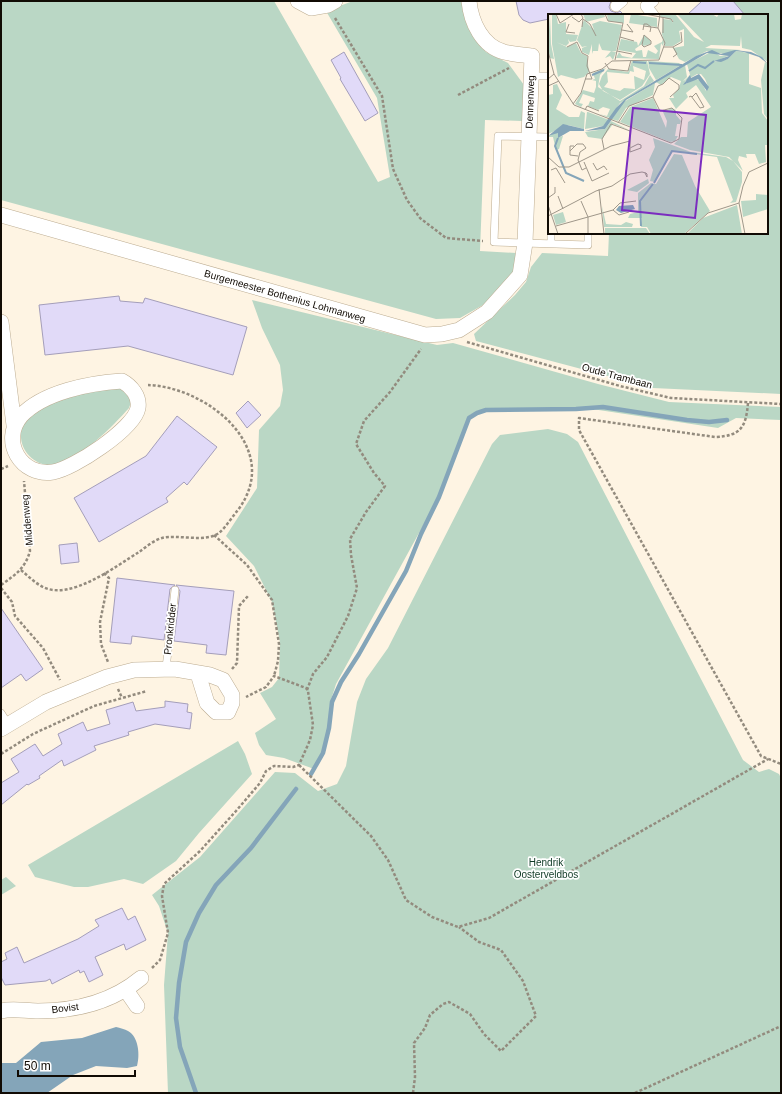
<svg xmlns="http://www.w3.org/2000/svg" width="782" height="1094" font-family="Arial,sans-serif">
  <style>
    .green { fill: #bad7c5 }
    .water { fill: #84a5b9 }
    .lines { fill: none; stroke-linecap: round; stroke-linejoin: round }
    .stream { stroke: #84a5b9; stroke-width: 4.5 }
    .building { fill: #e1daf8; stroke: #a49eba }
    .service-casing { stroke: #bcac91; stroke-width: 8 }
    .pedestrian-casing { stroke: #bcac91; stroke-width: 12 }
    .minor-casing { stroke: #bcac91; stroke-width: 16 }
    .path { stroke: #938b7e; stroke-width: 2.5; stroke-dasharray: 3 2; stroke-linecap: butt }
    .service { stroke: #fff; stroke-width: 7 }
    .pedestrian { stroke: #fff; stroke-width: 11 }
    .minor { stroke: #fff; stroke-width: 15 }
    .labels { text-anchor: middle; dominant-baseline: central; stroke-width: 3.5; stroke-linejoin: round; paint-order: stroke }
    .street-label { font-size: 10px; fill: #110b04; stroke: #fff }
    .park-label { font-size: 10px; fill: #0e3924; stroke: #fff }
    .inset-river { fill: none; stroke: #84a5b9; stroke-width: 2 }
    .inset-road { fill: none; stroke: #9f978a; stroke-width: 1 }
    .view { fill: #7b2cbf; fill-opacity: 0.15; stroke: #7b2cbf; stroke-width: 2 }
    .inset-edge { fill: none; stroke: #110b04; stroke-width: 2 }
  </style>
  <rect width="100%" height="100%" fill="#fef4e3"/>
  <path class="green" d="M1 1H274L378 182 390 177 377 98 326 11 353 1H466L468 28 486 52 508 63 524 85 522 121 485 120 480 251 516 253 513 274 483 305 460 318 436 319 1 200Z
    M727 1H781V394L653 388 476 341 474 334 515 295 526 282 531 267 542 253 608 256 609 233H767V15H712Z
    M252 300 437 345 453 343 598 384 669 402 781 407V420L736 418 718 428 592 409 571 411 565 409 479 410 470 415 436 502 336 684C334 691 331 698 330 705 327 729 330 749 314 769L284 758 266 755 259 745 255 733 276 719 260 693 272 687 279 678 280 642 272 602 254 566 226 536 257 488 259 430 280 406 283 390 280 365 262 328Z
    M116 388H125L131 402 129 408C113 426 79 461 54 465 29 468 10 438 28 418 45 400 92 390 116 388Z
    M548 429 567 434 578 442 743 760 759 772 769 769 779 774 781 778V1093H168L164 985 168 933 159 906 152 895 200 857 275 772 295 773 318 791 337 784 346 766 357 702 366 679 388 648 492 444 500 435Z
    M238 741 245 754 252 774 199 833 176 861 143 884 124 879 88 887H74L35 877 28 865Z
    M6 877 16 886 1 895V880Z"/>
  <path class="water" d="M116 1027C120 1028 125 1029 128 1031 139 1037 140 1056 137 1066L127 1068 96 1066 73 1075 47 1093H1V1063H16L41 1042 82 1038Z"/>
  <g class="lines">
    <path class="stream" d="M311 774 323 753 329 728 332 702 341 682 359 654 406 571 421 534 439 497 469 418 477 413 486 410 576 409 603 407 687 420 709 422 727 420
      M196 1093 180 1047 176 1018 179 983 186 942 199 913 216 885 251 848 296 789"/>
  </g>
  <path class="building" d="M516 1H611L609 7 611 11 617 13 620 11 624 15H549V19L530 23 523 20 519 15Z
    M702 1H733L745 15H687Z
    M344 52 378 113 365 121 340 79 341 78 331 60Z
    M119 296 120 301 143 303 145 298 247 327 233 375 128 346 45 355 39 305Z
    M248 401 261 415 247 428 236 413Z
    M177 416 217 447 187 485 184 482 166 498 168 502 99 542 74 498 146 456Z
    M77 543 79 562 61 564 59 545Z
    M117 578 175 585 170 589 164 640 132 636 131 644 110 642Z
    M176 585 234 591 226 655 206 653 207 645 174 641 180 591Z
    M1 608 43 669 26 681 21 674 1 688Z
    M165 701 188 704 187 712 192 713 190 729 155 724 128 732 129 735 94 746 96 750 64 766 62 760 39 776 40 778 28 785 27 784 1 805V783L19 772 11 759 35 744 43 756 62 744 58 734 83 722 87 731 110 724 106 710 133 702 136 711 165 707Z
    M122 908 128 920 135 916 146 940 126 950 124 944 95 957 103 975 89 982 84 971 80 973 79 970 52 984 50 979 46 981 5 985 1 977V962L7 959 5 953 17 947 24 963 78 939 99 926 95 920Z"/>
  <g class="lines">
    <g class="service-casing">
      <path id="service" d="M531 76H549
        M549 137 498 136 494 242 588 245V233
        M551 244V233
        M166 668 175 590
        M1 713 8 724"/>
    </g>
    <g class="pedestrian-casing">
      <path id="pedestrian" d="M653 1 646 6 653 15
        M616 6 622 1"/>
    </g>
    <g class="minor-casing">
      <path id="minor" d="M298 1 311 8 328 5 335 1
        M1 215 425 335 442 334 459 330 487 312 520 275 525 243 532 56C523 55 513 54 504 52 482 46 471 22 469 1
        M1 322 14 425
        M122 381C131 386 140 396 138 408 134 429 73 469 53 472 21 477 0 441 21 416 43 392 90 383 122 381Z
        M1 729 46 702 107 677 134 670 175 669 210 675 223 680 232 695V703L228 712H216L207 703 198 674
        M126 990 137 1006
        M1 1011C13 1008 25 1011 38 1011 75 1011 112 1002 141 978"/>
    </g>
    <path class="path" d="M335 18 382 96 393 169 407 200 420 218 446 238 483 241
      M458 95 509 68
      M467 342 620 386 671 398 781 404
      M748 403C746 427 741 436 715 437L579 418V430L761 756 781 764
      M1 469 8 466
      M214 535 247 565 272 600 279 644 278 661 274 676
      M21 570C28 576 35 583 43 587 71 601 116 566 139 552 146 547 154 540 162 538 178 534 205 543 219 533 226 527 232 517 238 510 284 448 207 387 148 385
      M104 573 109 578 100 622 101 644 108 662
      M1 585C15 575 25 569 30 551L24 481
      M1 588 12 602 15 616 43 648 60 680
      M232 669 237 663 239 606 248 596
      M118 689 122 698
      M307 690 313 674 327 657 348 616 357 588 351 555 350 539 366 512 385 486 374 473 356 444 364 421 390 392 421 349
      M1 754 33 734 94 706 147 691
      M299 765 371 836 388 860 406 900 432 917 458 927 489 918 768 759
      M152 968 160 960 168 933 162 896 164 884 200 851 236 811 260 783 266 771 274 766 293 767 299 765 310 740 313 725 308 691 306 688 274 676 266 687 246 697
      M413 1093 415 1077 414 1043 425 1028 430 1015 443 1004 449 1002 470 1014 484 1034 501 1051 536 1016 523 981 501 950 479 942 459 927
      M635 1093 781 1026"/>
    <use href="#service" class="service"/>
    <use href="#pedestrian" class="pedestrian"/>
    <use href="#minor" class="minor"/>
  </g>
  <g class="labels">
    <g class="street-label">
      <text transform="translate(530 102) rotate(-88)">Dennenweg</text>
      <text transform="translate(285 296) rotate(16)">Burgemeester Bothenius Lohmanweg</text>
      <text transform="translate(617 376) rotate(15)">Oude Trambaan</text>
      <text transform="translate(27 520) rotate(-95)">Middenweg</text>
      <text transform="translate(170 629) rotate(-84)">Pronkridder</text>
      <text transform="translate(65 1008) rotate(-7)">Bovist</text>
    </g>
    <g class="park-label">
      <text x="546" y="862">Hendrik<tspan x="546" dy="12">Oosterveldbos</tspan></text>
    </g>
  </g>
  <g transform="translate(548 14)">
    <rect width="220" height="220" fill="#fef4e3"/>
    <path d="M2 0 3 30 6 45 2 44 0 33ZM4 0H8L10 10 18 8V20L30 21 28 27 22 28 20 25 21 29 18 32 8 28 19 33 28 29 33 39 39 42 41 58 36 63 28 65 13 61 10 63 4 30ZM35 0H56L57 3 38 8ZM59 0H76V9L60 7ZM83 0 109 4V13L81 9ZM113 0H127L146 23 156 28 129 0H164L169 3 171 0H186L187 6 193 5 194 0H220V48L203 36 194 34 193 22 192 32 163 31 157 34 193 36 176 40 159 37 137 48 131 45 125 34 136 32V15L131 17 133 27 125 32H117L114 20 115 5 124 6V9L125 6 112 3ZM36 6 46 16 44 10 52 7 74 11 68 37H63L68 38 65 46 62 42 57 44 63 37 54 36 51 29 50 37H45L44 40V30L41 41 34 38V34L39 32 34 33 29 26ZM96 21 102 26 103 30 95 32 94 30 87 35 88 37 94 36 95 43H98L100 36 108 40 110 37 106 32 114 28 115 25 116 28 115 32 113 29 111 45 68 44 71 38 74 42 84 44 88 39 70 36 73 25 89 28 90 32ZM165 37 172 42 182 41 166 48 180 45 188 37 201 39V70L213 74 214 99 220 107V131H217L218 148 211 150 207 140H198L199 144 191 142 190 146 195 157 181 143 142 136 126 130 133 123H139L140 108 163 93 148 71 138 79 140 83 128 95 121 84H126L125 81 131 74 133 67 123 63 113 71 108 68 137 51 139 63 135 67 137 66 142 61 139 50ZM149 60H153L157 65 160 72 158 77 152 66 147 65 138 70 137 67ZM84 47H99L102 60 94 72 72 86 55 77 51 70 54 62 60 55 80 58ZM85 52 98 57 96 66 86 62 87 75 76 74 72 77 56 73 60 68 59 58 81 60 82 57 86 58ZM100 47 131 49 133 51 108 66 101 54ZM217 48 220 50V105L216 100 213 66ZM58 54 52 61 50 73 72 87 96 72 102 61 106 67 72 89 62 104 51 100 59 102 62 95 55 93 50 96 40 92 42 87 46 88 47 84 35 80 31 89 35 90 33 93 27 90 35 76 46 79 48 73V67L44 66 47 65 45 59ZM107 69 105 81 78 94 70 107 63 105 74 89ZM9 70 14 81 8 95 21 103H31L33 97 37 99 36 115 20 111 0 120V81L5 80V71ZM105 84 118 114 119 107 115 98 124 94 128 96V101L133 107 132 110H129L127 122H130L127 127 122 128 72 108 82 93ZM39 98H40L61 106 55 112 37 115ZM63 107 81 116 65 110 54 125 40 123 37 118 57 115ZM7 118 12 120 10 123 15 122 11 135 8 136 5 123H0ZM105 124 143 138 178 143 185 147 194 158V168L188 188 182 189 185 186 169 143 125 137 107 168 102 167 105 156 101 146 107 133ZM126 140 134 141 147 172 162 197 136 220H103L99 213H93L94 204H80L82 200 90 198V179L103 169 108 170ZM100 165 101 169 89 178 79 176ZM208 180 220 181V195L195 203 193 187 208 186ZM189 191 194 220H139L155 204ZM54 192 58 210 73 211 78 208 85 210 84 213H56ZM15 198 18 208 8 211 5 201ZM57 214H98L102 220H57Z" fill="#bad7c5" fill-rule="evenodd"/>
    <path d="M164 36 173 40 187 36 203 38 214 43 220 50 211 43 196 38 188 37 180 45 173 48 166 47 181 42 159 39 78 86 57 115 37 117 55 112 68 94 77 85 148 42ZM151 60 161 73 159 77 150 65 135 71 142 61 143 64ZM15 110 36 115V117H22L10 124V119L0 122ZM85 191 87 195 73 199 68 196 71 192Z" fill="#84a5b9"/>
    <path class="inset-river" d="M85 48 98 49M101 49 134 51M141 57 150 51 157 54 166 47M44 61 56 56M10 124 7 132 18 159 36 167M106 169 124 137 149 140M93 212 92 187 105 170"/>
    <path class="inset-road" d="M8 0 12 9 26 0M57 0 60 7 75 9 67 46M97 0 123 5 125 8M24 3 31 8 35 4 33 0M21 10 18 18 27 19M96 12 110 14M34 13 35 5 42 10 48 22M74 16 85 18 79 10M95 16 96 10H99L103 13 102 18M115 19V4M0 20V0M96 21 103 27V30L96 33 94 31ZM72 23 86 27M19 33 29 28 34 39 40 42 39 52 44 65H37M116 33H125L129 40 125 43M125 33 134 28 133 18M0 37 6 60 0 65M69 37 84 40M57 49 61 55 80 57 83 46M6 60 26 91 123 129 131 125 134 104 124 94 112 97 105 83 110 72 115 70 121 64 131 71V75L122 83M0 72 11 67M141 83 143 82 152 94 156 93 148 79 144 83M25 90 33 79 39 60 54 55 64 47 111 46 117 29 110 14 112 0M37 96 39 92 51 97M70 109 81 92 105 83M82 116V133M90 130 93 131V134L82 138V134ZM26 132H22V141L30 142M56 135 54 125 63 110 82 117M22 137 29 130H35L38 134 32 138 30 146 34 156 38 154M0 143 11 153H21L63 132 82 127M36 148 44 167 61 159M45 149 49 156 56 152 59 156M3 156 8 154 17 169M51 175 56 220M10 182 15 195M0 184 7 179V173M33 187 40 203V220M0 191 10 220M65 196 72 189 88 187M0 202 48 177 64 172 82 160 94 158 98 159 99 160V163L97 159M8 212 65 196 71 201 81 198M137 220 160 199 191 189M197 220 191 189 195 172 201 158 220 149"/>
    <path class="view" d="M85 94 158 101 147 204 74 196Z"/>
    <rect width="220" height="220" class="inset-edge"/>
  </g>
  <rect width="782" height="1094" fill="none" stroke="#110b04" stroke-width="4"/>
  <path d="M18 1070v6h117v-6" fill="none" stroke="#110b04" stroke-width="2"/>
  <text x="24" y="1070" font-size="12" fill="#110b04" stroke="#ffffff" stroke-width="3" paint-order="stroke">50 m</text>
</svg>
